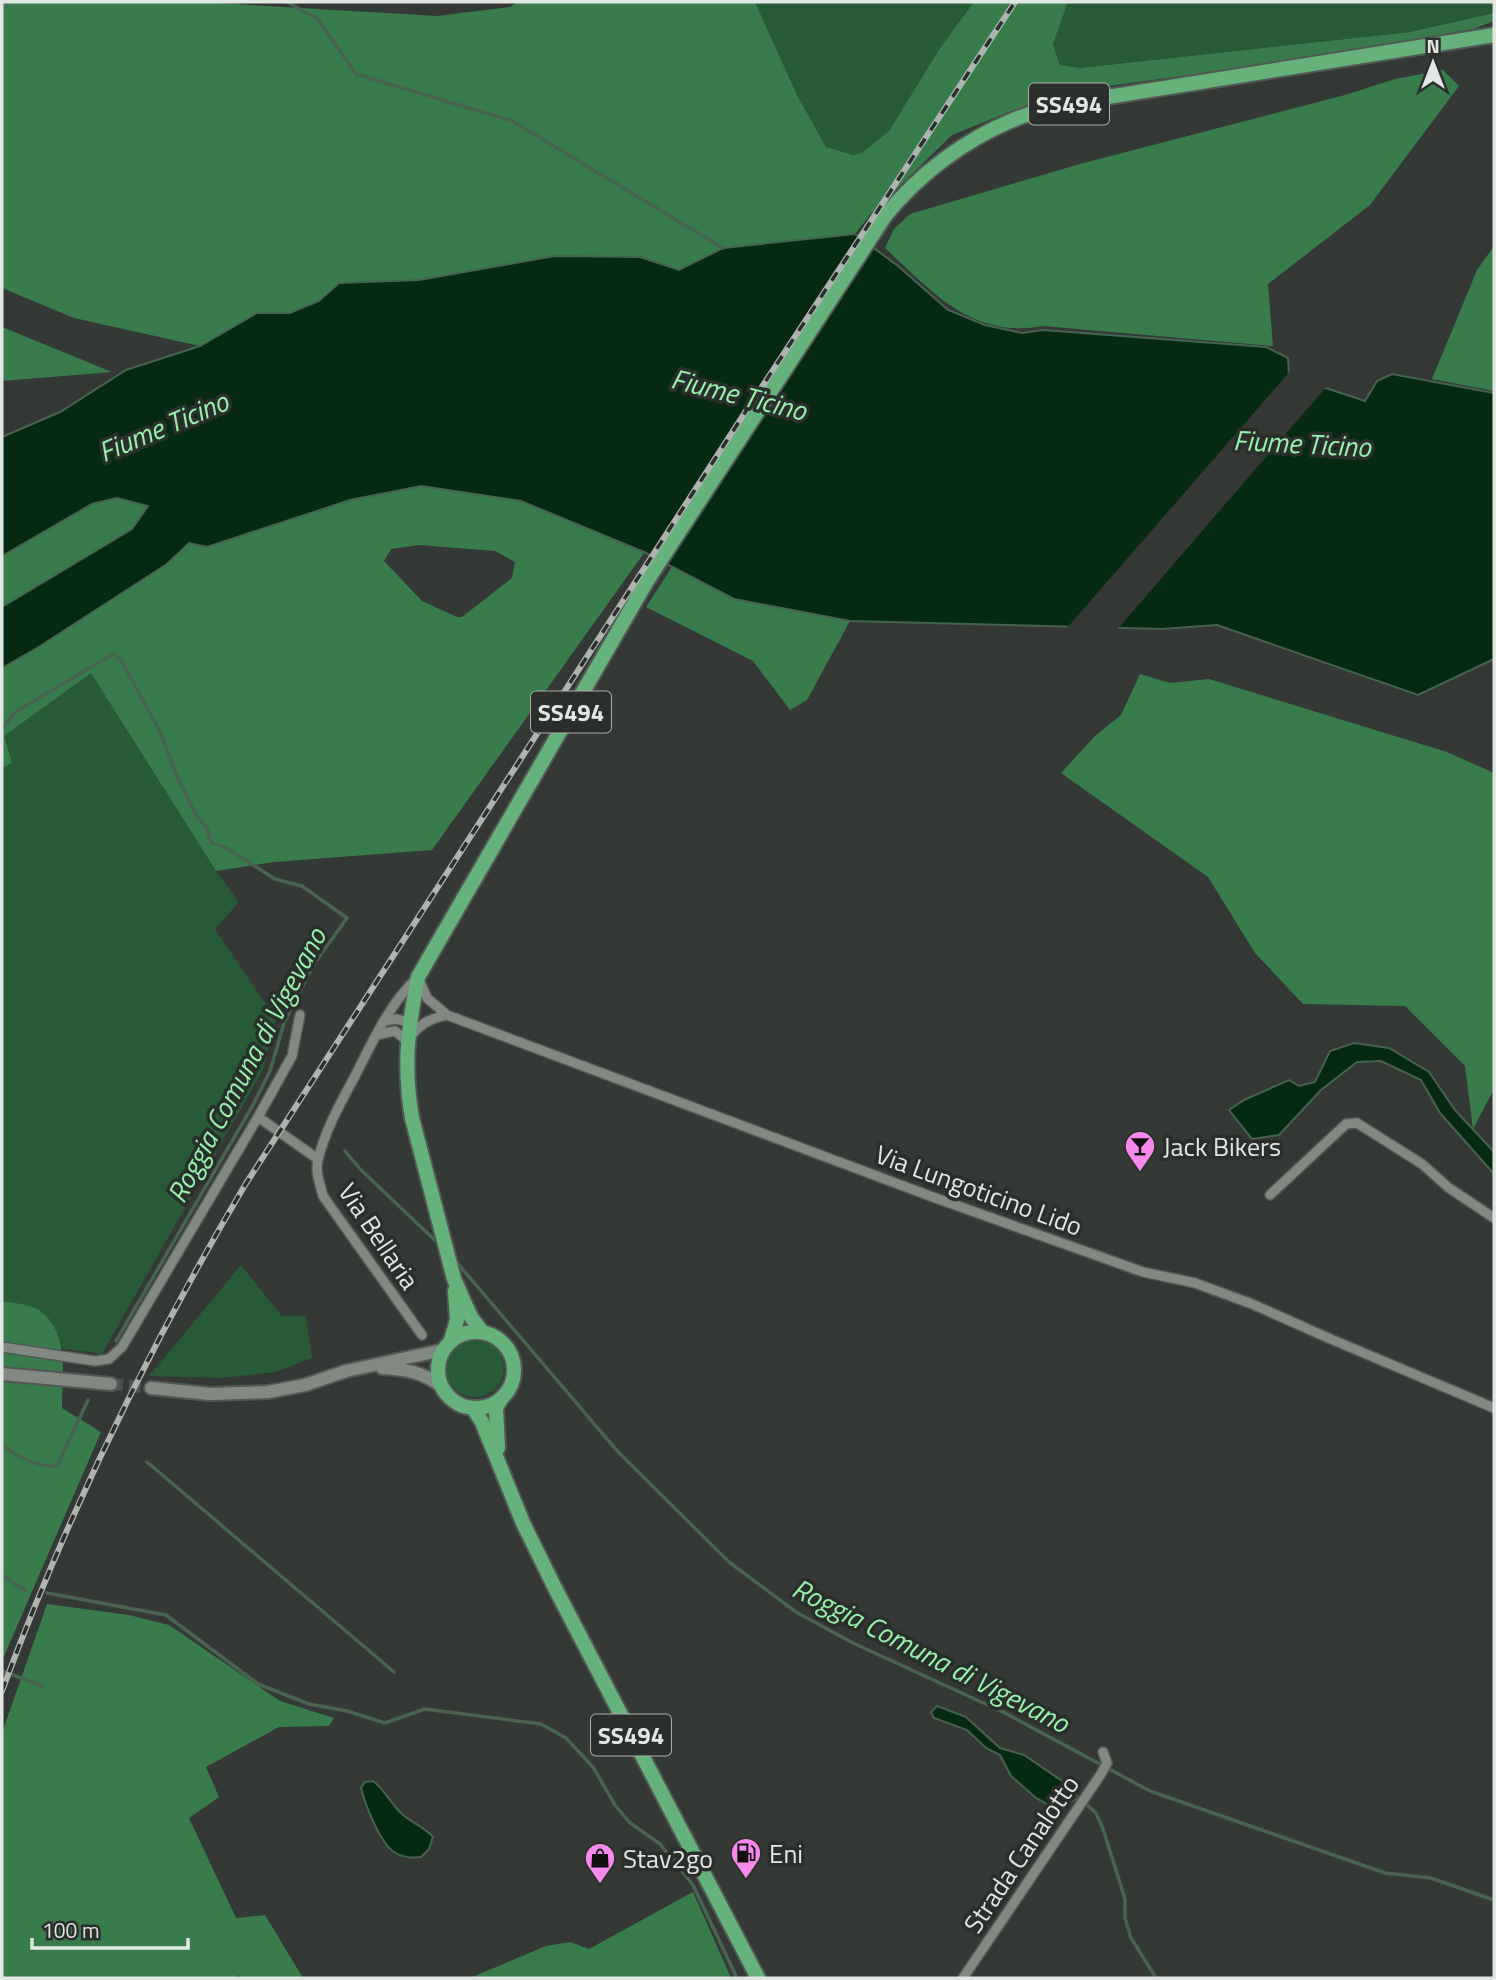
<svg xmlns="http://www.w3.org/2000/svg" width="1496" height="1980" font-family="'Titillium Web',sans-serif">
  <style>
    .green { fill: #275a35 }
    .forest { fill: #397c4b; fill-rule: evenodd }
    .water { fill: #052a11; stroke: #486350; stroke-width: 2 }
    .pier { fill: #343935 }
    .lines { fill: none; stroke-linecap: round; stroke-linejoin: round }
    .stream { stroke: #486350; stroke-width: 3.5 }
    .secondary-tunnel { stroke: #4e534f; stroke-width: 12; stroke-dasharray: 12 6; stroke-linecap: butt }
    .street-casing { stroke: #535854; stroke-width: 12 }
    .secondary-casing { stroke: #535854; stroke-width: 16 }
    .primary-casing { stroke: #535854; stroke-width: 18 }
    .street { stroke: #828983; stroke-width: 9 }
    .secondary { stroke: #828983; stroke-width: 12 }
    .primary { stroke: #65b37b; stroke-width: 14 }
    .rail-casing { stroke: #afb4b0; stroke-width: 6 }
    .rail { stroke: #2a2f2b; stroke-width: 3.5; stroke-dasharray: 10; stroke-linecap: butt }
    .labels { text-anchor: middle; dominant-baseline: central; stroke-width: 7; stroke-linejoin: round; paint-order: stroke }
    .shield { fill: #2a2f2b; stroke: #acb0ac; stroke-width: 2 }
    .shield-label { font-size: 24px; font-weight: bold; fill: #e3e7e4 }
    .poi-label { font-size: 26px; fill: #e3e7e4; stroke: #2a2f2b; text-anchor: start }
    .street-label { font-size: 26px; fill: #e3e7e4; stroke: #2a2f2b }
    .water-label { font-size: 28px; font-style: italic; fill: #96f2aa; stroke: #2a2f2b }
  </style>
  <rect width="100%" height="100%" fill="#343935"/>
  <path class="green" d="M755 2H974L940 48 889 131 862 153 853 155 826 147 797 95Z
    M1068 2H1494V13L1410 32 1080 68 1060 65 1053 44Z
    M91 672 216 871 239 902 215 929 276 1019 263 1070 102 1354 61 1348C54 1311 33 1308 2 1301V768L12 763 3 736Z
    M241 1265 282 1316H306L312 1358 275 1372 222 1378 149 1376Z
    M446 1368a29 29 0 1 1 58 0a29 29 0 1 1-58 0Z"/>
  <path class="forest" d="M2 2H199L437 16 510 7 518 2H755L797 95 826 147 853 155 862 153 889 131 940 48 974 2H1068L1053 44 1060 65 1080 68 1410 32 1494 13V21L1473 29 1284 62 1094 88 1037 101 952 135 870 215 855 234 723 248 679 270 640 257 419 280 339 283 319 301 290 313H257L200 346 74 318 2 288Z
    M1443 70 1459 86 1370 205 1268 284 1273 346 1043 326C971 339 933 292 885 248L894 229 910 214 1080 164 1345 95 1395 79Z
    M1494 246V391L1432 379 1477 270Z
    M2 327 112 372 2 381Z
    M421 486 521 501 644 553 432 850 274 862 216 871 91 673 4 736 12 763 2 768V556L92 505 117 498 148 506 350 500ZM419 545 495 551 515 562 512 578 462 617H457L422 601 384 561 391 549Z
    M672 567 734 599 850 621 807 700 790 710 753 661 646 607Z
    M1140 674 1170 683 1209 679 1447 752 1494 773V1089L1473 1129 1465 1066 1405 1006 1303 1004 1255 953 1208 877 1061 773 1095 736 1121 715Z
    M2 1301C12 1303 30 1304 39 1310 70 1332 62 1376 62 1408L101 1432 2 1661Z
    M47 1604 129 1615 169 1625 280 1701 334 1718 329 1726 279 1727 206 1767 219 1797 189 1818 236 1918 265 1915 303 1978H241L240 1975 235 1978H2V1733Z
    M693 1892 731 1978H470L546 1946 570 1942 589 1949Z"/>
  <path class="water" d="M855 234 898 266 948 310 985 325 1022 333 1043 330 1266 347 1288 358 1289 376 1365 401 1377 381 1392 374 1494 393V659L1418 695 1217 625 1162 629 850 621 734 599 644 552 521 501 421 486 350 500 207 547 189 543 167 564 37 648 2 668V607L132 529 148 506 117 498 92 504 2 556V437L60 412 126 370 200 346 257 313H290L319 301 339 283 419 280 555 256 640 257 679 270 723 248Z
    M1354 1043 1389 1048 1429 1072 1455 1110 1494 1152V1174L1440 1113 1421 1080 1381 1061 1357 1062 1321 1090 1279 1135 1252 1139 1229 1110 1244 1100 1289 1080 1299 1086 1315 1082 1330 1051Z
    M937 1706 966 1717 1000 1748 1024 1755 1068 1785 1078 1798 1056 1809 1036 1798 1011 1776 1000 1755 986 1748 967 1730 934 1718 931 1712Z
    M373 1781C385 1790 391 1804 402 1814 412 1823 424 1827 433 1837L429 1849 421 1857C411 1858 403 1858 394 1852 380 1843 365 1804 361 1788L365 1782Z"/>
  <path class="pier" d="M1292 369V373L1328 385 1116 631 1066 629Z"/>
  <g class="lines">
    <path class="stream" d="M287 2 318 19 356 74 512 121 723 248
      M2 728 17 711 113 654 121 660 160 732 177 776 196 815 207 828 211 842 228 849 275 879 302 886 347 918 314 964 284 1023 270 1071 253 1105 116 1341
      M345 1151 360 1169 440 1245
      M453 1258 619 1453 729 1562 796 1612 853 1643 1003 1712 1150 1791 1385 1873 1431 1878 1494 1900
      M2 1444C16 1456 37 1468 57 1466L88 1400
      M147 1462 394 1672
      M2 1576 25 1590
      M47 1593 166 1615 258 1684 309 1704 347 1711 385 1723 425 1709 541 1724 566 1738 593 1767 615 1805 629 1822 660 1844 693 1885 737 1978
      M2 1671 43 1686
      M1085 1803 1096 1813 1103 1829 1125 1899V1918L1131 1938 1156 1978"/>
    <path class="secondary-tunnel" d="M111 1384 151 1388"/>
    <g class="street-casing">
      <path id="street" d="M384 1021 396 1019 405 1021 409 1028
        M376 1035 395 1031 407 1041C419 1025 427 1019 447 1015
        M258 1117 292 1056 300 1015
        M1270 1195 1346 1124 1357 1123 1422 1164 1449 1188 1494 1218
        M422 1335 323 1196C320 1184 315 1172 318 1160 325 1130 341 1102 355 1076 373 1041 389 1004 418 977L427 998 447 1015 930 1196 1143 1272 1195 1283 1252 1304 1326 1337 1494 1408
        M2 1347 95 1361 109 1359 122 1347 258 1117 318 1159
        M963 1978 1101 1774 1107 1763 1103 1752"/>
    </g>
    <g class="secondary-casing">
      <path id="secondary" d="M382 1368C404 1369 423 1372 441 1386
        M2 1374 111 1384
        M151 1388 210 1394 268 1392 305 1385 346 1371 443 1350"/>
    </g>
    <g class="primary-casing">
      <path id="primary" d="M438 1370a38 38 0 1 1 76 0a38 38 0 1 1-76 0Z
        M482 1332 471 1317 454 1279 412 1118C403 1066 408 1028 418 977L647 581 885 216C918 175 964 140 1013 120 1031 112 1051 108 1070 103L1494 35
        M451 1340 457 1320 455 1291
        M473 1408 482 1422 523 1523 556 1590 758 1978
        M498 1448 496 1408 501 1399"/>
    </g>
    <use href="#street" class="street"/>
    <use href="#secondary" class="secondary"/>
    <use href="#primary" class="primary"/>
    <g class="rail-casing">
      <path id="rail" d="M2 1691C67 1515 149 1347 245 1185L746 411 1015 2"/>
    </g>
    <use href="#rail" class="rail"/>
  </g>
  <defs>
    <g id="bar-pin" transform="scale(1.575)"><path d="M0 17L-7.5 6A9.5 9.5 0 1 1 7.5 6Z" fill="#f788ec" stroke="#2a2f2b"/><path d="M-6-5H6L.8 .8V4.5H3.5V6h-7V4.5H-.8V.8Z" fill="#111"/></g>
    <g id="fuel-pin" transform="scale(1.575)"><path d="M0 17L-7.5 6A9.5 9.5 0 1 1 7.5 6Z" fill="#f788ec" stroke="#2a2f2b"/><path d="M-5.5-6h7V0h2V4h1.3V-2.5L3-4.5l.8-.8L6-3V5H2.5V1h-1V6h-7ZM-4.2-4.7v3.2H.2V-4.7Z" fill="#111"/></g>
    <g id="shop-pin" transform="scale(1.575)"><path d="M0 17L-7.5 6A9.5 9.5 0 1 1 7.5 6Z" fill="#f788ec" stroke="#2a2f2b"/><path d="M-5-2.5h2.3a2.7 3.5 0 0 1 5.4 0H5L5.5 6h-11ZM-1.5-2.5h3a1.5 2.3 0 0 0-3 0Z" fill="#111"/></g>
  </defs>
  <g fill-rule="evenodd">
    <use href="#bar-pin" x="1140" y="1146"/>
    <use href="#fuel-pin" x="746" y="1853"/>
    <use href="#shop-pin" x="600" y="1858"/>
  </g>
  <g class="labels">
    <g class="shield">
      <rect x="1029" y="83.5" width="80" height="41" rx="5"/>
      <rect x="531" y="691.5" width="80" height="41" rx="5"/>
      <rect x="591" y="1714.5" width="80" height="41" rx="5"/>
    </g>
    <g class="shield-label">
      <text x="1069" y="104">SS494</text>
      <text x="571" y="712">SS494</text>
      <text x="631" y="1735">SS494</text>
    </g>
    <g class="poi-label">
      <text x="1163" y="1146">Jack Bikers</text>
      <text x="769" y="1853">Eni</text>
      <text x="623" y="1858">Stav2go</text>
    </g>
    <g class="street-label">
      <text transform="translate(979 1190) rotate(20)">Via Lungoticino Lido</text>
      <text transform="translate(379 1236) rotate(56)">Via Bellaria</text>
      <text transform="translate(1021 1854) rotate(-56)">Strada Canalotto</text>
    </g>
    <g class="water-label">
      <text transform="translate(739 394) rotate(14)">Fiume Ticino</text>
      <text transform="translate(163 426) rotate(-23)">Fiume Ticino</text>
      <text transform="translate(1302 443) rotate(3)">Fiume Ticino</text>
      <text transform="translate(246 1065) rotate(-62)">Roggia Comuna di Vigevano</text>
      <text transform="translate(931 1655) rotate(27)">Roggia Comuna di Vigevano</text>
    </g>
  </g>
  <rect width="1496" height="1980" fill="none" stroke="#e3e7e4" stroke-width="7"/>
  <g transform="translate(1433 63)" stroke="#2a2f2b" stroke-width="5" paint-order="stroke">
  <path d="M0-5L12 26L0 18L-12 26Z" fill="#e3e7e4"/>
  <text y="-10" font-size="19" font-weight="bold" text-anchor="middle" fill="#e3e7e4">N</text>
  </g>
  <path d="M32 1938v10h156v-10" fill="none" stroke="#e3e7e4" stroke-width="3.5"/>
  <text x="42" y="1938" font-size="21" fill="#e3e7e4" stroke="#2a2f2b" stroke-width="5" paint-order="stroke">100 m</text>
</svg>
